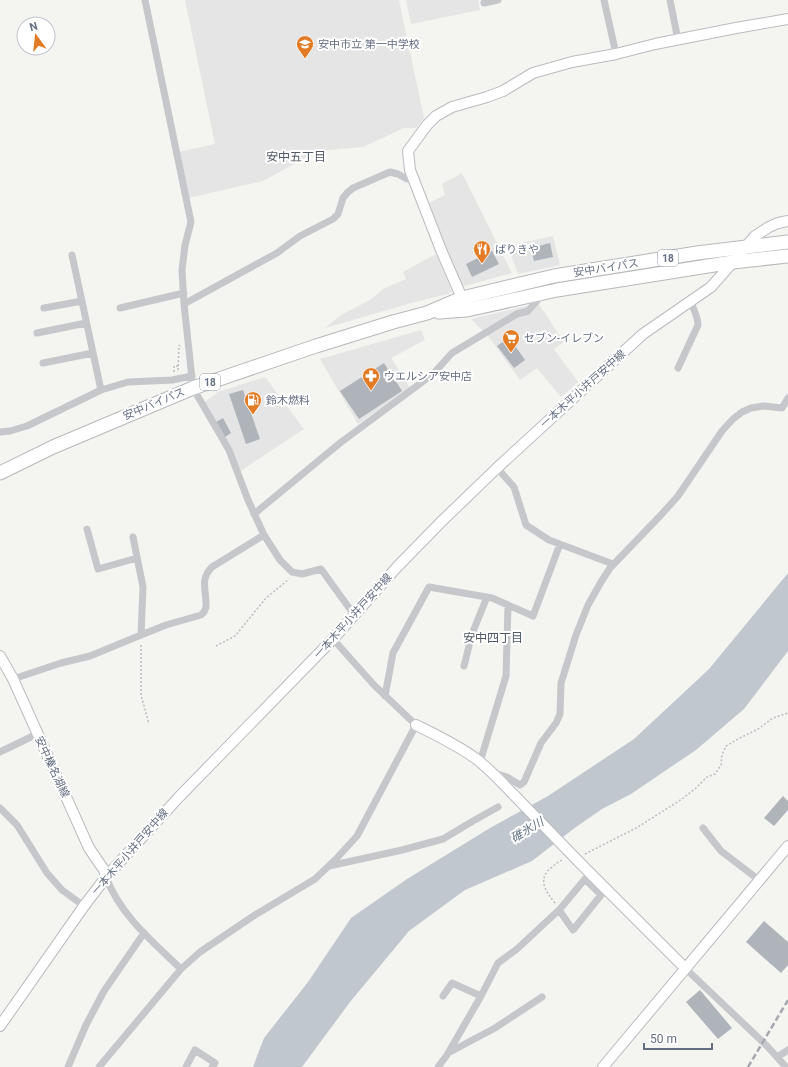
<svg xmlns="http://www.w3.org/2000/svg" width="788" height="1067" font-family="Roboto,'Noto Sans JP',sans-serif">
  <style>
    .built { fill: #e4e5e4 }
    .water { fill: #c0c7ce }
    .building { fill: #afb3ba }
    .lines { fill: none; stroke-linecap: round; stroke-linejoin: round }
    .secondary-casing { stroke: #b9bbc1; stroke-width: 12 }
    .highway-casing { stroke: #b7b8bc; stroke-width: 15 }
    .path { stroke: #bcbdc0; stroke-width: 1.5; stroke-dasharray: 2 2; stroke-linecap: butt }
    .street { stroke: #c5c7cb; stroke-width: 7 }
    .secondary { stroke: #fff; stroke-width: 10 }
    .highway { stroke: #fff; stroke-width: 13 }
    .rail { stroke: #a5a8af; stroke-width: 2.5; stroke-dasharray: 6 3; stroke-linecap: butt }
    .secondary-bridge-casing { stroke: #b9bbc1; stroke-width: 12; stroke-linecap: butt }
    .secondary-bridge { stroke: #fff; stroke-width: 10 }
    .labels { text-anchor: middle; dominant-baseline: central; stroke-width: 4; stroke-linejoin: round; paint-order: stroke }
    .shield { fill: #fff; stroke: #9299a8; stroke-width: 1 }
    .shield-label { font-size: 10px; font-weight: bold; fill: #646d82 }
    .poi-label { font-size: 11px; fill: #646d82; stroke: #fff; text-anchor: start }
    .street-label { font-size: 11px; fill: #646d82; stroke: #fff }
    .neighbourhood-label { font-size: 12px; fill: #515967; stroke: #fff }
    .water-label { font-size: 12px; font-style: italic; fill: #647586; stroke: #fff }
  </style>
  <rect width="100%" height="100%" fill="#f4f5f1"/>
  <path class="built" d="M185 0H399L424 118 416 128H404L363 147 318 151 263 181 189 198 179 152 215 144Z
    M406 0H478L480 10 411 24Z
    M462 173 512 273 461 287 427 204 445 195 442 184Z
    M553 236 560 265 518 274 508 246Z
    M436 254 452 291 448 294 415 302 325 328 341 315 370 300 383 289 406 279 403 272Z
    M538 303 564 342 554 349 578 382 561 397 537 368 520 380 488 336 471 319Z
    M421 330 425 340 391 358 410 388 358 424 320 359Z
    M265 377 304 429 239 472 205 402 218 392Z"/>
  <path class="water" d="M788 573V651L744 709 696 750 631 794 602 809 576 827 532 861 465 890 409 931 350 1002 302 1067H253L264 1038 308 982 351 918 407 879 490 828 548 796 634 739 709 669Z"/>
  <path class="building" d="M550 243 553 257 534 261 531 248Z
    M492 251 499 264 472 277 466 264Z
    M509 337 525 360 514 368 497 346Z
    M384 363 402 391 359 419 340 391Z
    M243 390 260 439 246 444 229 394Z
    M223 418 231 433 225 437 216 422Z
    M783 796 788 801V810L774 826 764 818Z
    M764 921 788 942V965L781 973 746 942Z
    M700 990 732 1028 718 1039 686 1002Z"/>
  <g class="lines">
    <g class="secondary-casing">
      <path id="secondary" d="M465 305 441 250 410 170 408 151 427 125 436 116 452 107 487 97 503 91 533 73 572 62 616 54 655 44 736 28 788 19
        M0 656 13 679 89 848 104 870 106 877
        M416 725C436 735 457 745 475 758 490 769 502 783 515 796
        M582 865 685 968
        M0 1026 84 906 106 877 179 797 333 639 397 567 442 521 497 468 643 334 711 287 733 262 755 236 769 227 778 223 788 221
        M603 1067 788 846"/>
    </g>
    <g class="highway-casing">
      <path id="highway" d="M439 312 467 310 557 290 733 262 788 256
        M0 473 53 447 193 388 316 346 393 322 427 313 462 298 554 276 697 253 788 242"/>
    </g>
    <path class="path" d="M178 370 179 346 180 345
      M174 372V366H178
      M141 645V695L149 724
      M216 646 235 636 266 598 289 579
      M585 854 638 827 682 799 696 788 707 777 715 774 721 765 722 755 726 746 738 739 758 729 773 718 788 713
      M555 903C545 891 537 878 552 867 556 864 559 861 563 860"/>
    <path class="street" d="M145 0 191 222 185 245 182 270 184 304 193 388 229 450 248 500 264 535 280 560 292 572 302 574 321 569 355 616
      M604 0 616 54
      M670 0 678 40
      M484 3 498 0
      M72 255 101 390
      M184 304 277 253 300 236 333 219 338 214 343 198 347 193 353 188 390 172 398 174 407 179 413 177
      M44 308 82 301
      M120 308 184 293
      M37 333 86 323
      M43 363 93 353
      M678 368 698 325C698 317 694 309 690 301
      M0 432 10 431 27 426 101 390 128 382 172 380 192 376
      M497 468 514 487 526 525 549 540 613 564
      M254 514 340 443 433 374 452 353 517 314 528 311 542 295
      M87 529 98 569 137 558
      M133 537 143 587 141 635
      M464 666 472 634 487 597
      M13 679 61 663 90 656 141 635 166 625 201 615 204 612 206 607C207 591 199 580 212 567L264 535
      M385 696 393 653 429 587 492 598 533 616 560 544
      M0 752 37 734
      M480 762 506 676 508 605
      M494 773 507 777 520 785 524 782 541 743 556 723 560 714 561 683 576 635 588 605 601 582 610 568 660 516 678 496 722 431 733 419 742 412 751 408 764 406 782 408 788 398
      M0 808 17 825 47 873 62 890 84 906
      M703 828 721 851 759 880
      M329 866 402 850 443 839 473 821 498 807
      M106 877C120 915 153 942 181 969
      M559 910 573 930 601 895
      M685 968 767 1046 786 1067
      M443 996 452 983 481 996
      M448 1053 495 1028 542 997
      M777 1057 788 1050
      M68 1067 86 1025 104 991 144 933
      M99 1067 181 969 200 952 255 915 315 879 336 859 357 836 416 725 374 685 333 639
      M186 1067 195 1050 215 1063 212 1067
      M438 1067 447 1055 481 996 498 963 517 949 560 909 585 879 601 895 607 889"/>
    <use href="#secondary" class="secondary"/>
    <use href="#highway" class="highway"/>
    <path class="rail" d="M748 1067 788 1000"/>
    <g class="secondary-bridge-casing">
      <path id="secondary-bridge" d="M515 796 582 865"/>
    </g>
    <use href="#secondary-bridge" class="secondary-bridge"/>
  </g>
  <defs>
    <g id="school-pin" transform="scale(0.9)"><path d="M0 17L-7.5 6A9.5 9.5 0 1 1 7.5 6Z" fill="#e27b23" stroke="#fff"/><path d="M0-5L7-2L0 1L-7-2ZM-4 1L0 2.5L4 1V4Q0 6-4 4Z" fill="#fff"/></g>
    <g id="restaurant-pin" transform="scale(0.9)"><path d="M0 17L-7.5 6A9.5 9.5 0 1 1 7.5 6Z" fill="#e27b23" stroke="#fff"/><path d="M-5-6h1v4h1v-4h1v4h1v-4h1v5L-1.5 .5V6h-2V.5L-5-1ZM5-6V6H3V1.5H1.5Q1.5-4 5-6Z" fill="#fff"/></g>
    <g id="supermarket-pin" transform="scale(0.9)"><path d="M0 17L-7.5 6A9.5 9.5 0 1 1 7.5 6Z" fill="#e27b23" stroke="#fff"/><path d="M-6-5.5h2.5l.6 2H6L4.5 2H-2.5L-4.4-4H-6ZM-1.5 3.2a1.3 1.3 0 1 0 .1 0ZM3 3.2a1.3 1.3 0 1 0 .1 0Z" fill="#fff"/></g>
    <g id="pharmacy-pin" transform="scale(0.9)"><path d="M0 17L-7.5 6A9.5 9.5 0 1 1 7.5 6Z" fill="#e27b23" stroke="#fff"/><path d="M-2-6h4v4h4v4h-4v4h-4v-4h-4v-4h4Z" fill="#fff"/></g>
    <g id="fuel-pin" transform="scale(0.9)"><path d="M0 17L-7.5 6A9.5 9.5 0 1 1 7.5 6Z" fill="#e27b23" stroke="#fff"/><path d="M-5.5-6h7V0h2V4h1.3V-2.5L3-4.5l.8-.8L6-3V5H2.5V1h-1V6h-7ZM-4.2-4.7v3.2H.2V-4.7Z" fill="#fff"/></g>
  </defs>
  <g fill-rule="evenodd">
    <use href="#school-pin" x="305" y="44"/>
    <use href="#restaurant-pin" x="482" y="249"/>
    <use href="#supermarket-pin" x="511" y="338"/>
    <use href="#pharmacy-pin" x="371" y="376"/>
    <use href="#fuel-pin" x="253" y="400"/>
  </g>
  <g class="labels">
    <g class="shield">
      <rect x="658" y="250" width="20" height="16" rx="3"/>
      <rect x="200" y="374" width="20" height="16" rx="3"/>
    </g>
    <g class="shield-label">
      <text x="668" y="258">18</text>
      <text x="210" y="382">18</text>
    </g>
    <g class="poi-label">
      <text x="318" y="44">安中市立 第一中学校</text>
      <text x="495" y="249">ばりきや</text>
      <text x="524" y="338">セブン-イレブン</text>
      <text x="384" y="376">ウエルシア安中店</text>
      <text x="266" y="400">鈴木燃料</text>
    </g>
    <g class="street-label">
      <text transform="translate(606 268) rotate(-9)">安中バイパス</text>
      <text transform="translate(583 389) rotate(-42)">一本木平小井戸安中線</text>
      <text transform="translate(154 404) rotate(-23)">安中バイパス</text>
      <text transform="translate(353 616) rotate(-48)">一本木平小井戸安中線</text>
      <text transform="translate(52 767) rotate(65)">安中榛名湖線</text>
      <text transform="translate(130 852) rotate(-49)">一本木平小井戸安中線</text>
    </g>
    <g class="neighbourhood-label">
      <text x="296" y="157">安中五丁目</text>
      <text x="493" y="638">安中四丁目</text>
    </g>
    <g class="water-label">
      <text transform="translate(527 830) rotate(-31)">碓氷川</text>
    </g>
  </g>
  <g transform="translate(36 36) rotate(345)"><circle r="19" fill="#ffffff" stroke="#c1c5cd"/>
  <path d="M0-3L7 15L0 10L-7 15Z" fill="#e27b23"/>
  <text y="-6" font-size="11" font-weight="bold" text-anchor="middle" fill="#646d82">N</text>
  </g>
  <path d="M644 1043v6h68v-6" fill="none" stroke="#646d82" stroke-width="2"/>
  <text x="650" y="1043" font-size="12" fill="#646d82" stroke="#ffffff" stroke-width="3" paint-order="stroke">50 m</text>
</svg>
